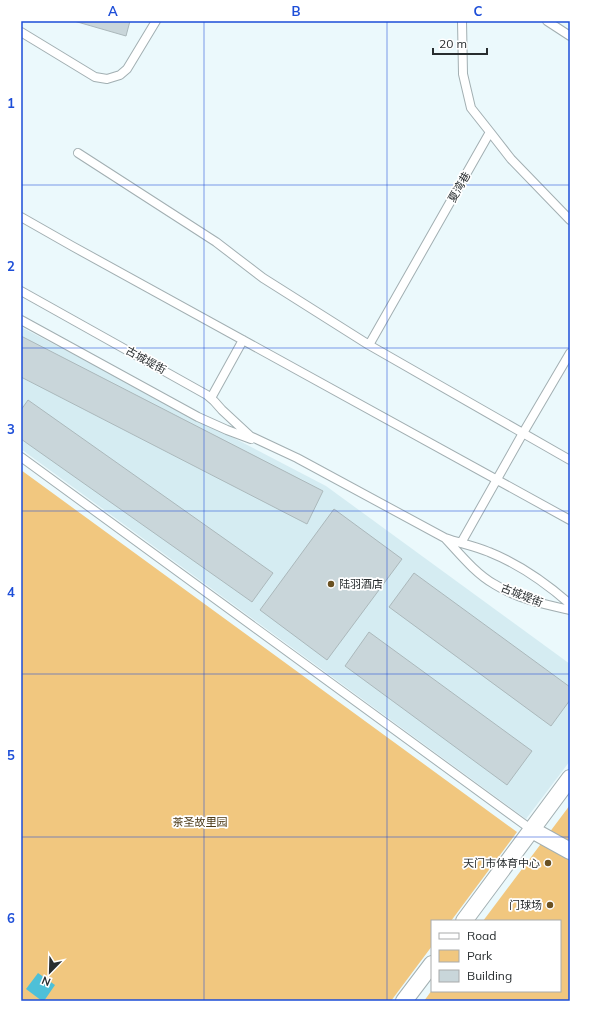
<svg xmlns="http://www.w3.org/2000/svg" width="591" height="1022" font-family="Mulish,'Noto Sans SC',sans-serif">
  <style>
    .built { fill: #d5ecf2 }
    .green { fill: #f1c77f }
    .water { fill: #4ec0d8 }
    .building { fill: #c9d6da; stroke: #abb8bb }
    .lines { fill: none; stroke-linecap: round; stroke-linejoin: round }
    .lane-casing { stroke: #a2afb2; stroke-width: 10 }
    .street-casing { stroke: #a2afb2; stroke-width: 18 }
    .lane { stroke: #fff; stroke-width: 8 }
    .street { stroke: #fff; stroke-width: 16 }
    .grid { fill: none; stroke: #1d4ed8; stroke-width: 1; stroke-opacity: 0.55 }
    .poi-dot { fill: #6a5122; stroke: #fff; stroke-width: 1.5 }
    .labels { text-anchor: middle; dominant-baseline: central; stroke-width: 3.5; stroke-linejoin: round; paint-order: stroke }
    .street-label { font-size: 11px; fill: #282d2f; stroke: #fff }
    .poi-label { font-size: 11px; fill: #282d2f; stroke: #fff; text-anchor: end }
    .park-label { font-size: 11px; fill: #4b3917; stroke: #fff }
    .neatline { fill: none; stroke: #1d4ed8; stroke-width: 1.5 }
    .grid-label { font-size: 13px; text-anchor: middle; font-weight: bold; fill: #1d4ed8 }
  </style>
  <rect width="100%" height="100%" fill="#ebf9fc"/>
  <path class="built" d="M21 327 326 486 570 664V761L526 819 21 449Z"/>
  <path class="green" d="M21 470 517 832 451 921H432V946L391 1001H21Z
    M570 805V1001H424L432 990V991H560V921H483Z"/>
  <path class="water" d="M38 973 55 985 44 1001H42L26 989Z"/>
  <path class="building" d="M74 21H130L126 36Z
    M21 336 323 491 307 524 21 377Z
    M28 400 273 573 252 602 21 439V410Z
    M334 509 402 559 327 660 260 610Z
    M414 573 570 687V700L551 726 389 607Z
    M369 632 532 751 507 785 345 666Z"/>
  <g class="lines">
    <g class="lane-casing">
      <path id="lane" d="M547 21 570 36
        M21 32 95 77 107 79 120 75 127 69 156 21
        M490 132 511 159 570 220
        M78 153 216 242 263 278 369 345 570 460
        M21 217 72 246 570 520
        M21 291 207 395 214 401 222 410 250 436 297 458 445 538
        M21 320 198 417 227 430 251 439
        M369 345 490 132 471 108 463 74 462 21
        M211 398 243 340
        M21 457 532 830
        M461 543 523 433 570 353
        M570 604C546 583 519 564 489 552 475 546 459 543 445 538 460 554 475 573 494 584 518 599 543 604 570 610"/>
    </g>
    <g class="street-casing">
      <path id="street" d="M532 830 570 851
        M464 921 570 778
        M404 1001 432 964"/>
    </g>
    <use href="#lane" class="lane"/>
    <use href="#street" class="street"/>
  </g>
  <path class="grid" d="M204 21V1001M387 21V1001M21 185H570M21 348H570M21 511H570M21 674H570M21 837H570"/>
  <g class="poi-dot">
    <circle cx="331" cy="584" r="4"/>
    <circle cx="548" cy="863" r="4"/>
    <circle cx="550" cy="905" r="4"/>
  </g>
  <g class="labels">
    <g class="street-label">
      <text transform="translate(459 187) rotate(-60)">夏湾巷</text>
      <text transform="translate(146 360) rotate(29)">古城堤街</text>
      <text transform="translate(522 595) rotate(21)">古城堤街</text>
    </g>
    <g class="poi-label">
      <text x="339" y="584" text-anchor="start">陆羽酒店</text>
      <text x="540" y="863">天门市体育中心</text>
      <text x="542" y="905">门球场</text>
    </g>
    <g class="park-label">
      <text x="200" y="822">茶圣故里园</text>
    </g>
  </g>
  <rect width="591" height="1022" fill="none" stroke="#ffffff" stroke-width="44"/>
  <rect x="431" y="920" width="130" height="72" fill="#ffffff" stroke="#a9abac"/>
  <rect x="439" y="933" width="20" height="6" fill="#ffffff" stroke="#a9abac"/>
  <text x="467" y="940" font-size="12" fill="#282d2f">Road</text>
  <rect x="439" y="950" width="20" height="12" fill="#f1c77f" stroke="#a9abac"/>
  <text x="467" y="960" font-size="12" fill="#282d2f">Park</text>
  <rect x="439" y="970" width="20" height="12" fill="#c9d6da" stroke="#a9abac"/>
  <text x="467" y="980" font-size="12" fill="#282d2f">Building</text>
  <g transform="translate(50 972) rotate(203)" stroke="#ffffff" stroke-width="3" paint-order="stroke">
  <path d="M0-3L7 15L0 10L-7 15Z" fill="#282d2f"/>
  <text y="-6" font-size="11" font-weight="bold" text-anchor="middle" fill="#282d2f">N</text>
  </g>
  <path d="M433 48v6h54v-6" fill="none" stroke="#282d2f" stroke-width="2"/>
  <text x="439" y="48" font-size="12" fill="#282d2f" stroke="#ffffff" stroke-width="3" paint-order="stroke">20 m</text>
  <rect x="22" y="22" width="547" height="978" class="neatline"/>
  <g class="grid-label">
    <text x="113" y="16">A</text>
    <text x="296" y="16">B</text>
    <text x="478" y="16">C</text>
    <text x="11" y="108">1</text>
    <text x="11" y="271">2</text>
    <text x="11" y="434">3</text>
    <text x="11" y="597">4</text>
    <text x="11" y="760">5</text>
    <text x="11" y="923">6</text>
  </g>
</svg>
